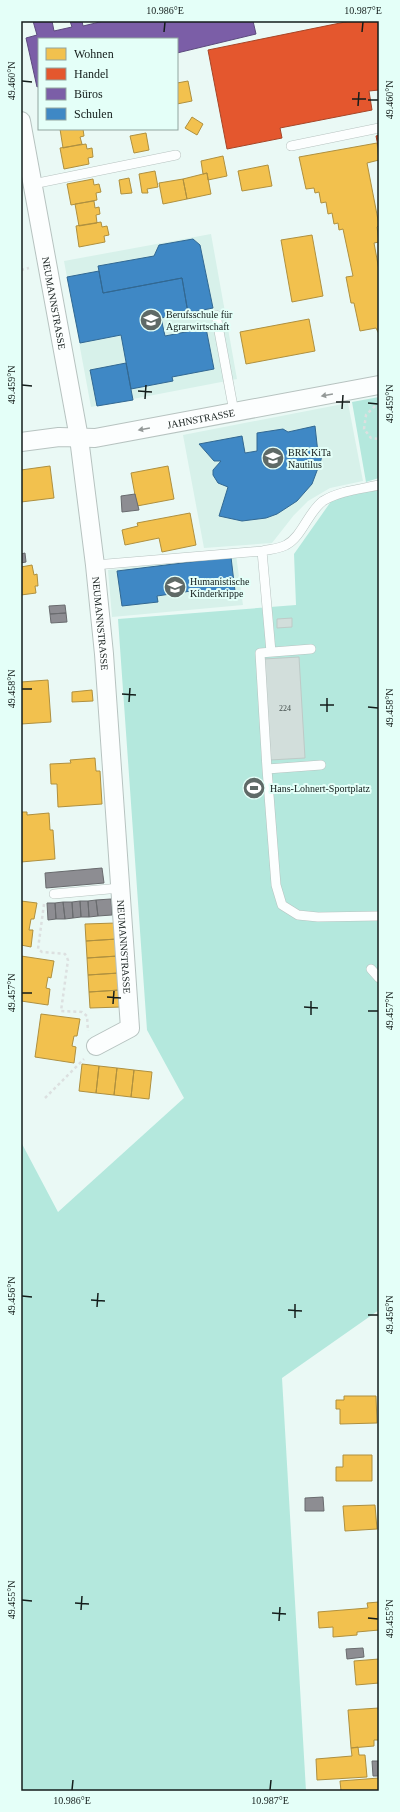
<svg xmlns="http://www.w3.org/2000/svg" width="400" height="1812" font-family="Georgia,serif">
  <style>
    .built { fill: #d7f1ea }
    .green { fill: #b4e8dd }
    .homes { fill: #f2c14e; stroke: #af903f }
    .shops { fill: #e4572e; stroke: #a64628 }
    .offices { fill: #7b5ea7; stroke: #5c4a7d }
    .schools { fill: #3f88c5; stroke: #326892 }
    .industry { fill: #8d8d92; stroke: #696b6e }
    .building { fill: #d2dedb; stroke: #becac7 }
    .lines { fill: none; stroke-linecap: round; stroke-linejoin: round }
    .lane-casing { stroke: #b7c3c0; stroke-width: 10 }
    .street-casing { stroke: #b7c3c0; stroke-width: 20 }
    .path { stroke: #dce0e0; stroke-width: 2.5; stroke-dasharray: 3 3; stroke-linecap: butt }
    .lane { stroke: #fcfefe; stroke-width: 9 }
    .street { stroke: #fcfefe; stroke-width: 18 }
    .oneway { fill: #949998 }
    .ticks { fill: none; stroke: #141d1b; stroke-width: 1.5 }
    .labels { text-anchor: middle; dominant-baseline: central; stroke-width: 4; stroke-linejoin: round; paint-order: stroke }
    .number-label { font-size: 8px; fill: #444e4c }
    .street-label { font-size: 10px; fill: #141d1b; stroke: #e4fff8 }
    .poi-label { font-size: 10px; fill: #141d1b; stroke: #e4fff8; text-anchor: start }
    .neatline { fill: none; stroke: #141d1b; stroke-width: 1.5 }
    .ticks-label { font-size: 10px; text-anchor: middle; fill: #141d1b }
  </style>
  <rect width="100%" height="100%" fill="#eaf9f5"/>
  <path class="built" d="M211 234 237 379 91 407 64 261Z
    M348 403 363 481 330 488 308 501 294 515 272 543 204 548 183 435Z
    M236 555 243 605 112 617 108 570Z"/>
  <path class="green" d="M379 397V478L366 482 352 402Z
    M379 488V1310L282 1378 306 1791H21V1142L58 1212 184 1098 147 1030 118 619 296 605 294 554 332 500Z"/>
  <path class="homes" d="M188 81 192 101 177 104V83Z
    M192 117 203 124 197 135 185 128Z
    M60 129H83L84 136 80 137 82 144 63 148Z
    M146 133 149 150 134 153 130 136Z
    M377 143 379 160 367 163 379 225 377 227 379 242 374 243 379 270V334L376 328 360 331 354 303H351L346 277 353 276 343 229 339 230 338 223 334 224 332 213 328 214 326 202 321 203 319 192 315 193 314 188 306 189 299 157Z
    M86 144 87 149 92 148 93 157 88 158 89 164 64 169 60 148Z
    M223 156 227 176 208 180 207 173 203 174 201 161Z
    M268 165 272 186 242 191 238 171Z
    M155 171 158 187 147 189 148 193H142L139 174Z
    M207 173 211 194 187 199 183 179Z
    M129 178 132 193 121 194 119 180Z
    M93 179 94 185 99 184 101 192 96 193 97 200 71 205 67 184Z
    M183 179 187 199 163 204 159 183Z
    M94 201 95 208 99 207 100 214 96 215 97 223 79 226 75 204Z
    M101 222 102 227 107 226 109 235 104 236 105 242 79 247 76 226Z
    M312 235 323 296 292 302 281 240Z
    M309 319 315 351 246 364 240 332Z
    M50 466 54 498 21 502V470Z
    M168 466 174 499 137 506 131 473Z
    M190 513 196 545 162 552 159 538 125 545 122 530 138 526 137 523Z
    M32 565 34 575 37 574 38 586H35L36 593 21 595V567Z
    M48 680 51 722 21 724V682Z
    M92 690 93 701 72 702V692Z
    M95 758 96 771H100L102 804 58 807 57 784H51L50 764 71 763 70 760Z
    M21 812H27V815L49 813 50 830H53L55 859 21 862Z
    M21 901 37 903 34 919H31L29 930H33L31 947 21 945Z
    M116 923 117 939 86 941 85 924Z
    M117 939 118 956 87 958 86 941Z
    M21 956 54 961 51 978 48 977 46 988 50 989 48 1005 21 1001Z
    M118 956 119 973 88 975 87 958Z
    M119 973 120 990 89 992 88 975Z
    M120 990 121 1007 90 1008 89 992Z
    M41 1014 80 1019 77 1036H74L72 1046 76 1047 74 1063 35 1057Z
    M82 1064 99 1066 96 1093 79 1091Z
    M99 1066 117 1068 114 1095 96 1093Z
    M117 1068 134 1070 131 1097 114 1095Z
    M134 1070 152 1072 149 1099 131 1097Z
    M344 1396H376L377 1423 340 1424V1409H336V1400H344Z
    M343 1455H372V1481H336V1467H343Z
    M375 1505 377 1529 345 1531 343 1506Z
    M379 1602V1630L357 1632V1635L333 1637V1627L319 1628 318 1612 368 1608 367 1603Z
    M379 1659V1683L356 1685 354 1661Z
    M379 1708V1740H374V1746L351 1748 348 1710Z
    M358 1747 359 1755H365L367 1777 317 1780 316 1759 352 1756 351 1748Z
    M379 1778V1791H341L340 1781Z"/>
  <path class="shops" d="M350 21H379V90L369 91 372 110 280 128 282 138 227 149 208 50Z
    M379 135V151L376 136Z"/>
  <path class="offices" d="M33 21H52L54 31 72 27 70 21H82L83 26 104 21H253L256 34 177 53V39H39V86L37 87 26 38 37 35Z"/>
  <path class="schools" d="M193 239 200 245 213 308 188 313 182 278 103 293 98 266 154 256 159 245Z
    M99 271 103 293 182 278 188 313 161 318 165 336 206 328 214 369 172 377 173 381 131 389 121 335 80 343 67 277Z
    M126 363 133 400 97 406 90 370Z
    M315 426 318 453H322L321 460 312 484 297 501 277 514 266 518 242 521 219 516 228 487 218 483 213 475V470L221 461H214L199 444 242 436 245 453 257 451V433L283 429 288 432Z
    M231 557 235 591 199 596 198 590 157 596 158 602 122 606 117 571Z"/>
  <path class="industry" d="M135 494 139 510 122 512 121 496Z
    M25 553 26 562 21 563V554Z
    M65 605 66 613 50 614 49 606Z
    M66 613 67 622 51 623 50 614Z
    M102 868 104 883 46 888 45 873Z
    M111 899 112 915 98 916 96 900Z
    M96 900 98 916 89 917 88 901Z
    M80 901H88L89 917H81Z
    M80 901 81 917 73 918 72 902Z
    M63 902H72L73 918 65 919Z
    M63 902 65 919H56L55 903Z
    M47 903H55L56 919 48 920Z
    M323 1497 324 1511H305V1498Z
    M363 1648 364 1657 347 1659 346 1649Z
    M372 1761H379V1776H373Z"/>
  <path class="building" d="M292 618V627L277 628V619Z
    M299 657 305 758 270 760 264 659Z"/>
  <g class="lines">
    <g class="lane-casing">
      <path id="lane" d="M291 146 379 128
        M33 184 176 155
        M216 315 234 412
        M262 551 271 652
        M95 565 262 551C270 549 279 549 286 545 302 537 308 512 323 501 339 491 361 489 379 485
        M321 765 267 769 276 885 282 905 298 915 318 917 379 916
        M267 769 260 653 311 649
        M54 894 120 888
        M371 969 379 978"/>
    </g>
    <g class="street-casing">
      <g id="street">
        <path id="s1" d="M21 121 79 438 95 565 104 654 130 1028 96 1046"/>
        <path id="s2" d="M21 442 59 437 95 438 379 385"/>
      </g>
    </g>
    <path class="path" d="M21 270 29 268
      M375 406 366 415 364 429 371 438 379 439
      M44 904 38 949 42 952 65 954 68 960 61 1011 82 1012 87 1016 88 1031
      M45 1098 84 1059"/>
    <use href="#lane" class="lane"/>
    <use href="#street" class="street"/>
  </g>
  <defs><path id="oneway-solid" d="M-6-.8H1V-3.2L6.5 0L1 3.2V.8H-6Z"/></defs>
  <g class="oneway">
    <use href="#oneway-solid" transform="translate(327 395) rotate(170)"/>
    <use href="#oneway-solid" transform="translate(144 429) rotate(170)"/>
  </g>
  <path class="ticks" d="M164 32 165 22M362 32 363 22M22 81 32 82M352 99H366M368 100H378M358 106 359 92M22 385 32 386M138 391 152 392M145 399 146 385M336 402H350M368 403 378 404M342 409 343 395M22 689H32M122 694 136 695M129 702 130 688M320 705H334M368 707 378 708M327 712V698M22 993H32M107 997 121 998M113 1004 114 991M304 1007 318 1008M368 1011H378M311 1015V1001M22 1296 32 1297M91 1300 105 1301M97 1307 98 1293M288 1310 302 1311M368 1315H378M295 1318V1304M22 1600 32 1601M75 1603 89 1604M81 1610 82 1596M272 1613 286 1614M368 1618 378 1619M279 1621 280 1607M72 1790 73 1780M270 1790 271 1780"/>
  <defs>
    <g id="school-disc" transform="scale(1.15)"><circle r="9.5" fill="#5f6a67" stroke="#e4fff8"/><path d="M0-5L7-2L0 1L-7-2ZM-4 1L0 2.5L4 1V4Q0 6-4 4Z" fill="#fff"/></g>
    <g id="stadium-disc" transform="scale(1.15)"><circle r="9.5" fill="#5f6a67" stroke="#e4fff8"/><path d="M0-5a6.5 5 0 1 0 0 10a6.5 5 0 1 0 0-10ZM-3.5-1.8h7v3.6h-7Z" fill="#fff"/></g>
  </defs>
  <g fill-rule="evenodd">
    <use href="#school-disc" x="151" y="320"/>
    <use href="#school-disc" x="273" y="458"/>
    <use href="#school-disc" x="175" y="587"/>
    <use href="#stadium-disc" x="254" y="788"/>
  </g>
  <g class="labels">
    <g class="number-label">
      <text x="285" y="708">224</text>
    </g>
    <g class="street-label">
      <text stroke="none"><textPath href="#s1" startOffset="185">NEUMANNSTRASSE</textPath></text>
      <text stroke="none"><textPath href="#s2" startOffset="182">JAHNSTRASSE</textPath></text>
      <text stroke="none"><textPath href="#s1" startOffset="509">NEUMANNSTRASSE</textPath></text>
      <text stroke="none"><textPath href="#s1" startOffset="833">NEUMANNSTRASSE</textPath></text>
    </g>
    <g class="poi-label">
      <text x="166" y="314">Berufsschule für<tspan x="166" dy="12">Agrarwirtschaft</tspan></text>
      <text x="288" y="452">BRK KiTa<tspan x="288" dy="12">Nautilus</tspan></text>
      <text x="190" y="581">Humanistische<tspan x="190" dy="12">Kinderkrippe</tspan></text>
      <text x="270" y="788">Hans-Lohnert-Sportplatz</text>
    </g>
  </g>
  <rect width="400" height="1812" fill="none" stroke="#e4fff8" stroke-width="44"/>
  <rect x="38" y="38" width="140" height="92" fill="#e4fff8" stroke="#91a5a0"/>
  <rect x="46" y="48" width="20" height="12" fill="#f2c14e" stroke="#91a5a0"/>
  <text x="74" y="58" font-size="12" fill="#141d1b">Wohnen</text>
  <rect x="46" y="68" width="20" height="12" fill="#e4572e" stroke="#91a5a0"/>
  <text x="74" y="78" font-size="12" fill="#141d1b">Handel</text>
  <rect x="46" y="88" width="20" height="12" fill="#7b5ea7" stroke="#91a5a0"/>
  <text x="74" y="98" font-size="12" fill="#141d1b">Büros</text>
  <rect x="46" y="108" width="20" height="12" fill="#3f88c5" stroke="#91a5a0"/>
  <text x="74" y="118" font-size="12" fill="#141d1b">Schulen</text>
  <rect x="22" y="22" width="356" height="1768" class="neatline"/>
  <g class="ticks-label">
    <text x="165" y="14">10.986°E</text>
    <text x="363" y="14">10.987°E</text>
    <text transform="translate(11 81) rotate(-90)" y="4">49.460°N</text>
    <text transform="translate(389 100) rotate(-90)" y="4">49.460°N</text>
    <text transform="translate(11 385) rotate(-90)" y="4">49.459°N</text>
    <text transform="translate(389 404) rotate(-90)" y="4">49.459°N</text>
    <text transform="translate(11 689) rotate(-90)" y="4">49.458°N</text>
    <text transform="translate(389 708) rotate(-90)" y="4">49.458°N</text>
    <text transform="translate(11 993) rotate(-90)" y="4">49.457°N</text>
    <text transform="translate(389 1011) rotate(-90)" y="4">49.457°N</text>
    <text transform="translate(11 1296) rotate(-90)" y="4">49.456°N</text>
    <text transform="translate(389 1315) rotate(-90)" y="4">49.456°N</text>
    <text transform="translate(11 1600) rotate(-90)" y="4">49.455°N</text>
    <text transform="translate(389 1619) rotate(-90)" y="4">49.455°N</text>
    <text x="72" y="1804">10.986°E</text>
    <text x="270" y="1804">10.987°E</text>
  </g>
</svg>
